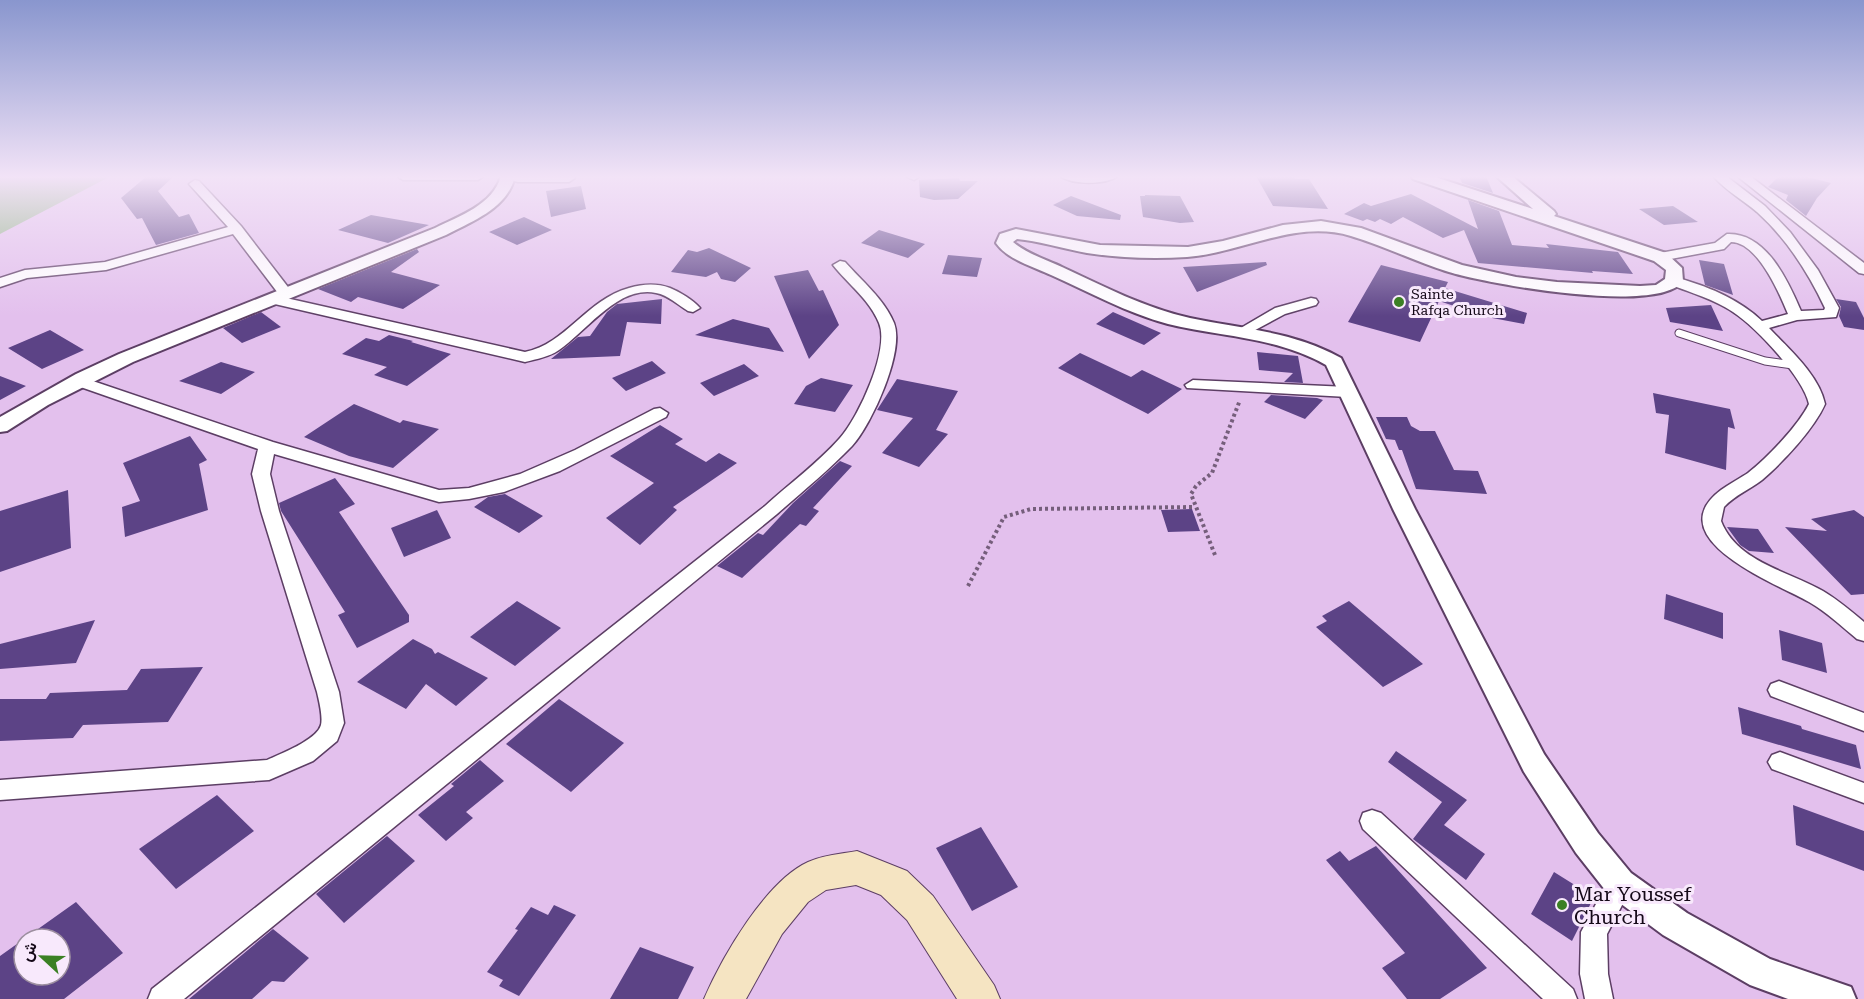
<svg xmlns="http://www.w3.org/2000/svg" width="1864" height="999" font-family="'Roboto Serif',Vazirmatn,serif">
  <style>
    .green { fill: #8ab27e }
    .building { fill: #5c4386; fill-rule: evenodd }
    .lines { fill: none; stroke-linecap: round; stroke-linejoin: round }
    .service-casing { stroke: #5c3e64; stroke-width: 9 }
    .minor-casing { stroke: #5c3e64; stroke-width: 3 }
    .tertiary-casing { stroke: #5c3e64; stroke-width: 4 }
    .secondary-casing { stroke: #5c3e64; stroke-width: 2 }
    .path { stroke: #755e7b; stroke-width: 4; stroke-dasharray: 3 3; stroke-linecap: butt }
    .service { stroke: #fff; stroke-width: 7 }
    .minor { fill: #fff; fill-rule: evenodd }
    .tertiary { fill: #fff; fill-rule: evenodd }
    .secondary { fill: #f5e4c2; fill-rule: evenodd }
    .poi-dot { fill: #3b8024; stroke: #f8e9fc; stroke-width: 2 }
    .labels { text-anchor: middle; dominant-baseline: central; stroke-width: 6; stroke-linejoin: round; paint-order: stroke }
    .far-poi-label { font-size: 14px; fill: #140817; stroke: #f8e9fc; text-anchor: start }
    .near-poi-label { font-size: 20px; fill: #140817; stroke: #f8e9fc; text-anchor: start }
  </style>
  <rect width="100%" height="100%" fill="#e3c0ed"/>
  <path class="green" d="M0 176H111L0 234Z"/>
  <path class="building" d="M147 176H174L158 191 179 217 189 214 199 233 156 245 142 218 137 219 121 198Z
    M1256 176H1294L1295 179H1309L1328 209 1273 206Z
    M1459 176H1486L1493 193 1462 183Z
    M1779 176H1804L1831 183 1817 198 1806 216 1786 200 1788 195 1768 187Z
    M959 178 960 181H978L958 199 934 200 920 197 919 180Z
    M581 186 586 209 551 217 546 191Z
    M1411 194 1478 229 1468 200 1499 211 1512 245 1549 248 1546 244 1618 252 1633 274 1592 271 1593 273 1478 263 1464 230 1443 238 1403 217 1391 224 1380 219 1375 222 1367 219 1363 221 1344 214 1364 203 1371 206Z
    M1145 195 1180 196 1194 222 1180 223 1143 217 1140 196H1145Z
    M1071 196 1121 215 1120 220 1077 216 1053 205Z
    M1673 206 1698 222 1664 225 1639 209Z
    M371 215 429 225 388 243 338 230Z
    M524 217 552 230 517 245 489 232Z
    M879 230 925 244 908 258 861 243Z
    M709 248 751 268 735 282 721 279 717 272 706 277 671 272 688 250 697 252Z
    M417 249 419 252 391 272 440 285 403 309 358 297 351 302 318 289Z
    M948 255 982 258 977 277 942 274Z
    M1699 260 1724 264 1733 295 1705 285Z
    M1266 262 1267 265 1197 292 1183 267Z
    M1381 265 1448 282 1445 288 1527 313 1524 324 1471 314 1472 312 1439 301 1420 342 1348 322Z
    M808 270 819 291 823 290 839 325 809 359 774 276Z
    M662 299 661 324 627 322 620 356 551 359 578 337 590 336 607 312 617 304Z
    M1836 299 1856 302 1864 318V330L1844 327 1839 316 1841 307Z
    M1711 305 1723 331 1670 322 1666 308Z
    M261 312 281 327 242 343 223 328Z
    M1113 312 1161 333 1144 345 1096 324Z
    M733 319 769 328 784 352 695 335Z
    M50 330 84 350 42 369 8 348Z
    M389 335 413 341 411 342 451 354 407 386 374 375 387 367 342 354 366 338 379 341Z
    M1257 352 1298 356 1303 383 1284 382 1293 373 1259 370Z
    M1080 353 1131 377 1142 370 1182 389 1148 414 1058 368Z
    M652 361 666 373 626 391 612 378Z
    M221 362 255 372 221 394 179 381Z
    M744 364 759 376 714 396 700 383Z
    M0 376 26 386 0 400Z
    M821 378 853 385 835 412 794 404 806 386Z
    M897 379 958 391 936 430 948 434 919 467 882 453 913 418 877 410Z
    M1653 393 1730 409 1735 429 1728 427 1726 470 1665 453 1669 415 1656 413Z
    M1271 395 1317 398 1323 400 1305 419 1264 402Z
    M354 404 400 423 403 420 439 429 393 468 349 456 304 437Z
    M1376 417H1407L1411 426 1420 431H1435L1454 470 1478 471 1487 494 1416 489 1402 450H1399L1395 440 1386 439Z
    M660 425 683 439 675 444 706 462 719 453 737 463 673 507 677 510 640 545 606 518 654 483 610 456Z
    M190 436 207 460 199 464 208 510 125 537 122 507 140 501 123 463Z
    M840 461 852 466 813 508 819 511 806 526 800 524 742 578 717 566 758 533 763 535 793 503Z
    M335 478 355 504 339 512 409 615V622L357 648 338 615 345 612 281 511 279 503Z
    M68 490 71 548 0 572V511Z
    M505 494 543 516 519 533 474 507 488 497Z
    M1192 509 1200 531 1168 532 1161 510Z
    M437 510 451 538 404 557 391 528Z
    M1854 510 1864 517V594L1851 595 1785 527 1827 531 1811 519Z
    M1727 527 1758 529 1774 553 1749 551 1740 545Z
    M1666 594 1723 613V639L1664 619Z
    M517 601 561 628 515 666 470 637Z
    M1349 601 1423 664 1383 687 1316 627 1327 621 1322 616Z
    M95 620 76 663 0 669V644Z
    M1779 630 1822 643 1827 673 1782 660Z
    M413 639 432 649 435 654 438 652 488 678 456 706 426 684 406 709 357 682Z
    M203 667 168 722 83 725 73 738 0 741V699H46L50 693 127 690 141 669Z
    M559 699 624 743 571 792 506 744Z
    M1738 707 1801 726 1802 729 1856 745 1861 769 1742 734Z
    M1396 751 1467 800 1444 825 1485 854 1466 880 1413 839 1442 802 1388 762Z
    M480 760 504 781 466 812 473 818 446 841 418 815 454 786 451 784Z
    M217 795 254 831 176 889 139 849Z
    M1793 805 1864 831V871L1796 845Z
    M981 827 1018 887 972 911 936 848Z
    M387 836 415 861 344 923 316 894Z
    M1376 846 1487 968 1440 999H1407L1382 968 1405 953 1326 860 1340 851 1349 861Z
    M1554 872 1594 897 1572 941 1531 914Z
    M76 902 123 953 64 999H0V956ZM24 939H60V975H24Z
    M554 905 576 915 519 996 499 986 503 980 487 972 518 930 515 929 531 907 548 915Z
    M273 929 309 958 284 982 272 981 252 999H189Z
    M640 947 694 967 678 999H610Z"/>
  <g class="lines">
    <g class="service-casing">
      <path id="service" d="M1679 333 1765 361 1793 365"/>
    </g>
    <g class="minor-casing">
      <path id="minor" d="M397 176H484L478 180H403Z
        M514 176H573L575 178 569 182H518L514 181Z
        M905 176H920L914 180Z
        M1060 176H1118C1106 185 1072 185 1060 176Z
        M1713 176H1726L1765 206 1790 232 1818 270 1839 308 1836 317 1797 320 1769 328C1789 349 1819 375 1825 404 1814 429 1783 462 1762 480 1749 490 1735 495 1724 507L1721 521C1737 562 1788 571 1823 591 1838 600 1851 611 1864 622V641L1857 639C1841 626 1827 612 1809 602 1780 585 1656 539 1721 490 1729 484 1739 479 1748 473 1767 458 1798 426 1809 404 1803 377 1756 327 1733 312 1714 299 1691 293 1669 284L1667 281 1674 277C1705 285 1739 299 1762 321L1788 314C1779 292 1757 242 1731 242L1724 249 1660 261 1653 257 1660 253 1715 243 1727 234C1766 232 1788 281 1801 311L1824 310 1825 308C1808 272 1786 238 1757 212 1743 200 1725 190 1713 176Z
        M1737 176H1750L1864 263V274L1859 273Z
        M195 180 199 181 241 226 291 291 293 294 286 298 525 352C566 344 586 300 629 288 643 284 656 283 670 288 680 292 693 300 700 308L693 312 688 311C678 305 668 295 656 293 618 285 587 331 559 350 549 357 537 359 525 362L266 302 264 299 271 295 284 298 281 297 233 234 106 270 27 278 0 287V278L25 270 105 262 228 227 189 184Z
        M840 261 845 262C862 281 884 299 894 323 905 351 872 424 852 446 829 470 802 492 777 514L184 999H148L152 989 765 506C789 484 818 463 840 438 859 417 890 349 879 323 870 300 848 284 833 265Z
        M1311 298 1316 299 1318 302 1316 305 1285 314 1246 335H1236L1234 332 1275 308Z
        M78 376 273 442 439 490 469 488 520 474 575 450 654 409 660 408 668 413 666 417 560 471 504 492 469 499 439 502 274 454 270 474 279 511 339 692 344 723 337 741 313 761 269 780 0 800V780L267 760C280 754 317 740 321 725 323 716 319 701 317 692L261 511 252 474 258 449 72 384 70 381Z
        M1193 380 1348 387 1356 392 1348 397 1187 388 1185 385Z
        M1779 681 1864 713V731L1771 696 1768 690 1771 684Z
        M1780 752 1864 783V803L1772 769 1768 762 1772 755Z
        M1372 810 1381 813 1573 989 1577 999H1543L1363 829 1360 821 1363 813Z
        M1620 872 1629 876 1633 884 1607 934 1608 974 1613 999H1585L1580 974 1581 932 1611 876Z"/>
    </g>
    <g class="tertiary-casing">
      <path id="tertiary" d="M501 176H515C508 208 473 221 446 235L133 362 48 405 7 431 0 432V417L76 374 119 354 435 228C459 216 493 205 501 176Z
        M1411 176H1432L1533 209 1496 176H1512L1554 211 1556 214 1554 216 1666 253 1682 268 1683 281C1659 315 1488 284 1449 272 1416 262 1385 246 1351 236 1295 219 1243 253 1187 257 1154 259 1120 258 1087 253 1066 249 1046 243 1025 240L1017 239 1013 242C1027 254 1045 259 1062 267 1103 286 1145 308 1190 318 1242 329 1293 331 1341 358L1415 509 1544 754 1598 833 1631 873 1687 913 1770 959 1851 987 1856 999H1788L1750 985 1663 935 1609 895 1576 853 1524 772 1393 509 1326 365C1277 337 1222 337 1168 324 1127 313 1089 292 1051 275 1032 266 1008 260 996 243L1000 234 1016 229 1100 245 1188 247 1223 241 1283 225 1321 221 1361 228 1462 265 1516 277 1557 282 1640 286 1656 285 1665 279 1666 270 1654 261 1413 179Z"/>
    </g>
    <g class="secondary-casing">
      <path id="secondary" d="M857 851 907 871 933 896 994 985 1000 999H957L907 920 881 895 856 885 826 890 808 902 782 934 746 999H704C722 957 766 881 808 862 823 855 841 854 857 851Z"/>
    </g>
    <path class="path" d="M1215 555 1191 494 1196 486 1212 473 1240 400
      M968 586 1004 517 1031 509 1195 507"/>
    <use href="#service" class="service"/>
    <use href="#minor" class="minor"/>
    <use href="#tertiary" class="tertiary"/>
    <use href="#secondary" class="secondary"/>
  </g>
  <linearGradient id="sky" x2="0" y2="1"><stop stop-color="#8996ce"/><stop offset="0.56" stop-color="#f2e3f7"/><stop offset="1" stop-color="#f2e3f7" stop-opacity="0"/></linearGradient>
  <rect width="1864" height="316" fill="url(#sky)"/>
  <g class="poi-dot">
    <circle cx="1399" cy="302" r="6"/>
    <circle cx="1562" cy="905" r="6"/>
  </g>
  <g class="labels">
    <g class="far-poi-label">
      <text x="1411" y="294">Sainte<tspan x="1411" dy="16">Rafqa Church</tspan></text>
    </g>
    <g class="near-poi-label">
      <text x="1574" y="894">Mar Youssef<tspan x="1574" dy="23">Church</tspan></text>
    </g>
  </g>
  <g transform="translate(42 957) rotate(292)"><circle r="28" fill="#f8e9fc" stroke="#9d8fa0" stroke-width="1.5"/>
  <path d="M0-4.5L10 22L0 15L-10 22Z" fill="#3b8024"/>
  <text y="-9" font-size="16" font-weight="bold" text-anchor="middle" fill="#140817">ش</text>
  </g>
</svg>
